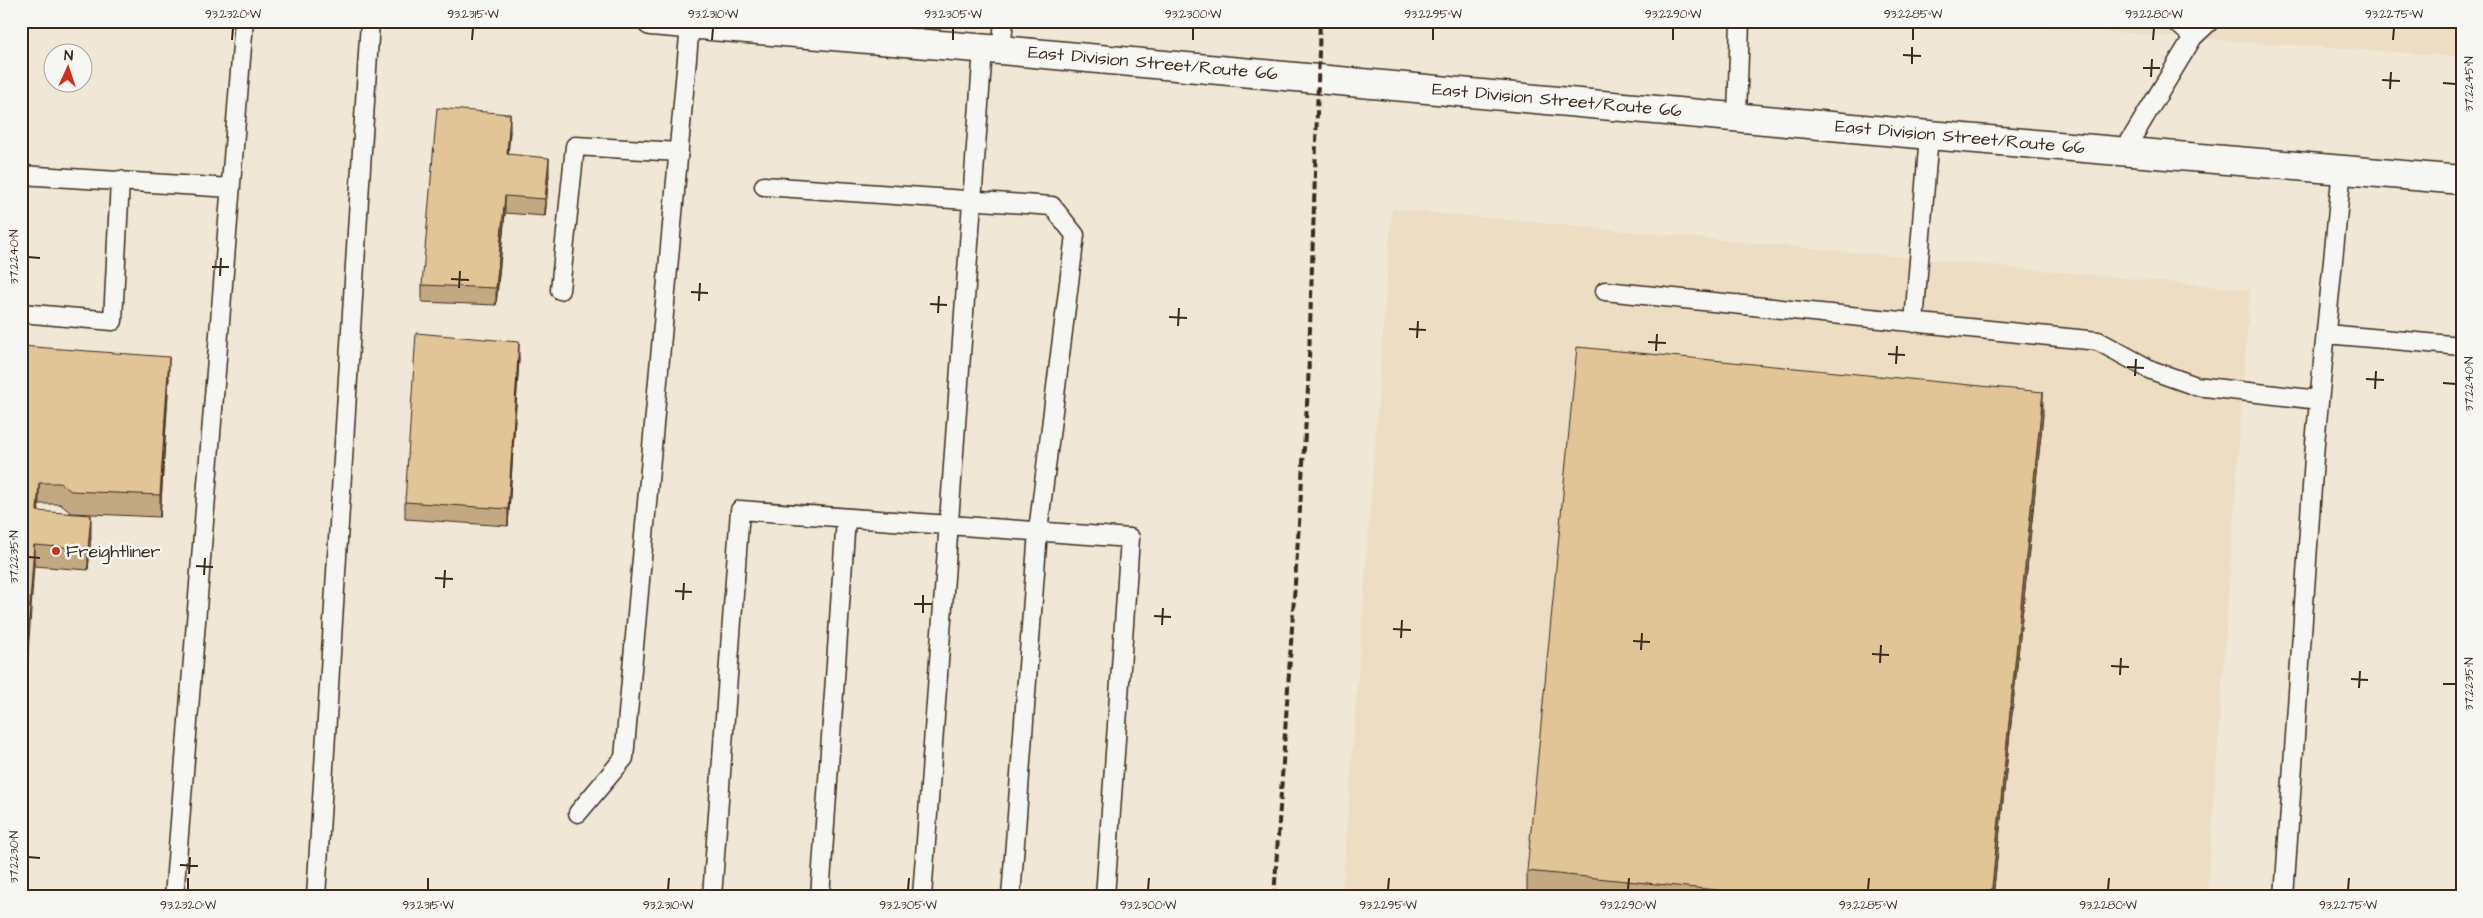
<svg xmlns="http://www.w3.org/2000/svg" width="2483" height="918" font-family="'Architects Daughter',sans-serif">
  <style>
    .built { fill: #ecddc3 }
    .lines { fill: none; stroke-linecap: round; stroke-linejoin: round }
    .service-casing { stroke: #3b2a1e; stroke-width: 21 }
    .secondary-casing { stroke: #3b2a1e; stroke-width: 31 }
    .service { stroke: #f6f6f2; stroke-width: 18 }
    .secondary { stroke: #f6f6f2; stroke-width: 28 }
    .rail { stroke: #3b2a1e; stroke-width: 4; stroke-dasharray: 8 4; stroke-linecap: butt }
    .wall { fill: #c2a981; stroke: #3b2a1e }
    .shaded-wall { fill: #9e8a69; stroke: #3b2a1e }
    .building { fill: #e2c596; stroke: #3b2a1e }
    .ticks { fill: none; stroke: #3b2a1e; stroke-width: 2 }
    .poi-dot { fill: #c8321e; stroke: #f6f6f2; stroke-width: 2 }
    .labels { text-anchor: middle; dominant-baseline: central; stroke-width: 5; stroke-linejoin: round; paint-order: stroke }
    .street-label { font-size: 18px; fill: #3b2a1e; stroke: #f6f6f2 }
    .poi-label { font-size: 18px; fill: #3b2a1e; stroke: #f6f6f2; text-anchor: start }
    .neatline { fill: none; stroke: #3b2a1e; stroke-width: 2 }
    .ticks-label { font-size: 12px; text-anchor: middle; fill: #3b2a1e }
  </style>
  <rect width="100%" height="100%" fill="#f0e7d6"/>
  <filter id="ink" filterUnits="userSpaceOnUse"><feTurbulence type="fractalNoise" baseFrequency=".02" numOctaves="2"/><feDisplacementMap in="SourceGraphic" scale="10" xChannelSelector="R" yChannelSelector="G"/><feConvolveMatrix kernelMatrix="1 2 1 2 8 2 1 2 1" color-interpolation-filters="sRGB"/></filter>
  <g filter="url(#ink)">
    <path class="built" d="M1963 21H2462V57Z
      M1392 209 2250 290 2207 897H1342Z"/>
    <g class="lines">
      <g class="service-casing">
        <path id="service" d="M2175 21 2193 37
          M1001 50 1004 21
          M1737 117 1740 21
          M2124 151 2193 37 2210 21
          M21 175 231 188
          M764 186 1052 206 1075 235 1038 531 1011 897
          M560 290 575 146 679 152
          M1605 291 2098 341 2151 370 2196 386 2319 400
          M21 313 113 321 120 180
          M1914 323 1929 135
          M2326 334 2462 346
          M578 813 624 758 690 25
          M174 897 244 21
          M316 897 370 21
          M712 897 740 510 1130 538 1105 897
          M820 897 846 518
          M922 897 983 49
          M2284 897 2315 443 2342 169"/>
      </g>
      <g class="secondary-casing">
        <path id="secondary" d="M651 21 1001 50 1929 135 2462 180"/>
      </g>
      <use href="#service" class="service"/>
      <use href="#secondary" class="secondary"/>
      <path class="rail" d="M1274 897 1308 389 1320 21"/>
    </g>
    <path class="wall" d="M510 131 508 154 549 175 545 216 505 213 496 305 422 302V285Z
      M21 346 169 378 160 517 71 513 60 504H39L38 511 91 536 88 570 34 566Z
      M519 359 508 526 405 519V502Z
      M2043 414 1993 897H1569L1527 893V871Z"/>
    <path class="shaded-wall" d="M510 114V131L507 171V154Z
      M549 158V175L545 216V199Z
      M505 196V213L496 305V288Z
      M519 342V359L508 526V509Z
      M169 357V378L160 517V495Z
      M2043 392V414L1993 897H1991Z
      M39 483V504L37 532V511Z
      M91 515V536L88 570V549Z
      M34 545V566L21 758V737Z"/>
    <path class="building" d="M437 108 510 114 507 154 549 158 545 199 505 196 496 288 422 285Z
      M416 333 519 342 508 509 405 502Z
      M21 346 169 357 160 495 71 491 60 483H39L37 511 91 515 88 549 34 545 21 737Z
      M1577 347 2043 392 1991 897H1786L1527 871Z"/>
  </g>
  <path class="ticks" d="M232 40 233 28M472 40 473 28M712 40 713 28M953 40V28M1193 40V28M1433 40V28M1673 40V28M1913 40V28M2153 40 2154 28M2393 40 2394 28M1903 55 1921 56M1912 64V47M2143 68H2160M2151 77 2152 59M2382 80 2400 81M2443 83 2456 84M2390 89 2391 72M28 257 40 258M212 267H229M220 276 221 258M451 279 469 280M459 288 460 271M691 292 708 293M699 301 700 283M930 304 947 305M938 313 939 296M1169 317 1187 318M1178 326 1179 308M1409 329 1426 330M1417 338 1418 321M1648 342 1666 343M1656 351 1657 334M1888 354 1905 355M1896 364 1897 346M2127 367 2144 368M2135 376 2136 359M2366 379 2384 380M2443 383 2456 384M2375 389 2376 371M28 557 40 558M196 566 213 567M204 575 205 558M435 578 453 579M444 588 445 570M675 591 692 592M683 600 684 583M914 604H932M923 613V595M1154 616 1171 617M1162 625 1163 608M1393 629 1411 630M1401 638 1402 620M1633 641 1650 642M1641 650 1642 633M1872 654 1889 655M1880 663 1881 645M2111 666 2129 667M2120 675 2121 658M2351 679 2368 680M2443 684H2456M2359 688 2360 671M28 857 40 858M180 865 198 866M189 874 190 857M188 890V878M428 890V878M668 890 669 878M908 890 909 878M1148 890 1149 878M1388 890 1389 878M1628 890 1629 878M1868 890 1869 878M2108 890 2109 878M2348 890 2349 878"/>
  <circle class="poi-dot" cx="56" cy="551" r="5"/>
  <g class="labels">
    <g class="street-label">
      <text transform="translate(1153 63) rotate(5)">East Division Street/Route 66</text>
      <text transform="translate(1557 100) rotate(5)">East Division Street/Route 66</text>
      <text transform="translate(1960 137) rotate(5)">East Division Street/Route 66</text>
    </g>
    <g class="poi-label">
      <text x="66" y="551">Freightliner</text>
    </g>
  </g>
  <rect width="2483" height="918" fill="none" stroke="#f6f6f2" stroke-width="55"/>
  <g transform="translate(68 68) rotate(3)"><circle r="24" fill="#f6f6f2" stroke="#aba49d"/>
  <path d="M0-4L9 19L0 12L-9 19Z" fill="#c8321e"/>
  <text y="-8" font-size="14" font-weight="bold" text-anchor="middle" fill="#3b2a1e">N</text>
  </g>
  <rect x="28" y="28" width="2428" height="862" class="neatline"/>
  <g class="ticks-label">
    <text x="233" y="18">93.2320°W</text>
    <text x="473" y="18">93.2315°W</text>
    <text x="713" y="18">93.2310°W</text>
    <text x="953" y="18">93.2305°W</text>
    <text x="1193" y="18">93.2300°W</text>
    <text x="1433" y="18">93.2295°W</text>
    <text x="1673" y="18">93.2290°W</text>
    <text x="1913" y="18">93.2285°W</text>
    <text x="2154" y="18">93.2280°W</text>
    <text x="2394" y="18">93.2275°W</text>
    <text transform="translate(2469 84) rotate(-90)" y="4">37.2245°N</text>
    <text transform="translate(14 257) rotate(-90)" y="4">37.2240°N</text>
    <text transform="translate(2469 384) rotate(-90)" y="4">37.2240°N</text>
    <text transform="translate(14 557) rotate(-90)" y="4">37.2235°N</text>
    <text transform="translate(2469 684) rotate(-90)" y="4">37.2235°N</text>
    <text transform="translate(14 857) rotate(-90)" y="4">37.2230°N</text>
    <text x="188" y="909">93.2320°W</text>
    <text x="428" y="909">93.2315°W</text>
    <text x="668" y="909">93.2310°W</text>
    <text x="908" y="909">93.2305°W</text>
    <text x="1148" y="909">93.2300°W</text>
    <text x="1388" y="909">93.2295°W</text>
    <text x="1628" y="909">93.2290°W</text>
    <text x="1868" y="909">93.2285°W</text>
    <text x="2108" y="909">93.2280°W</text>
    <text x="2348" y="909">93.2275°W</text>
  </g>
</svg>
